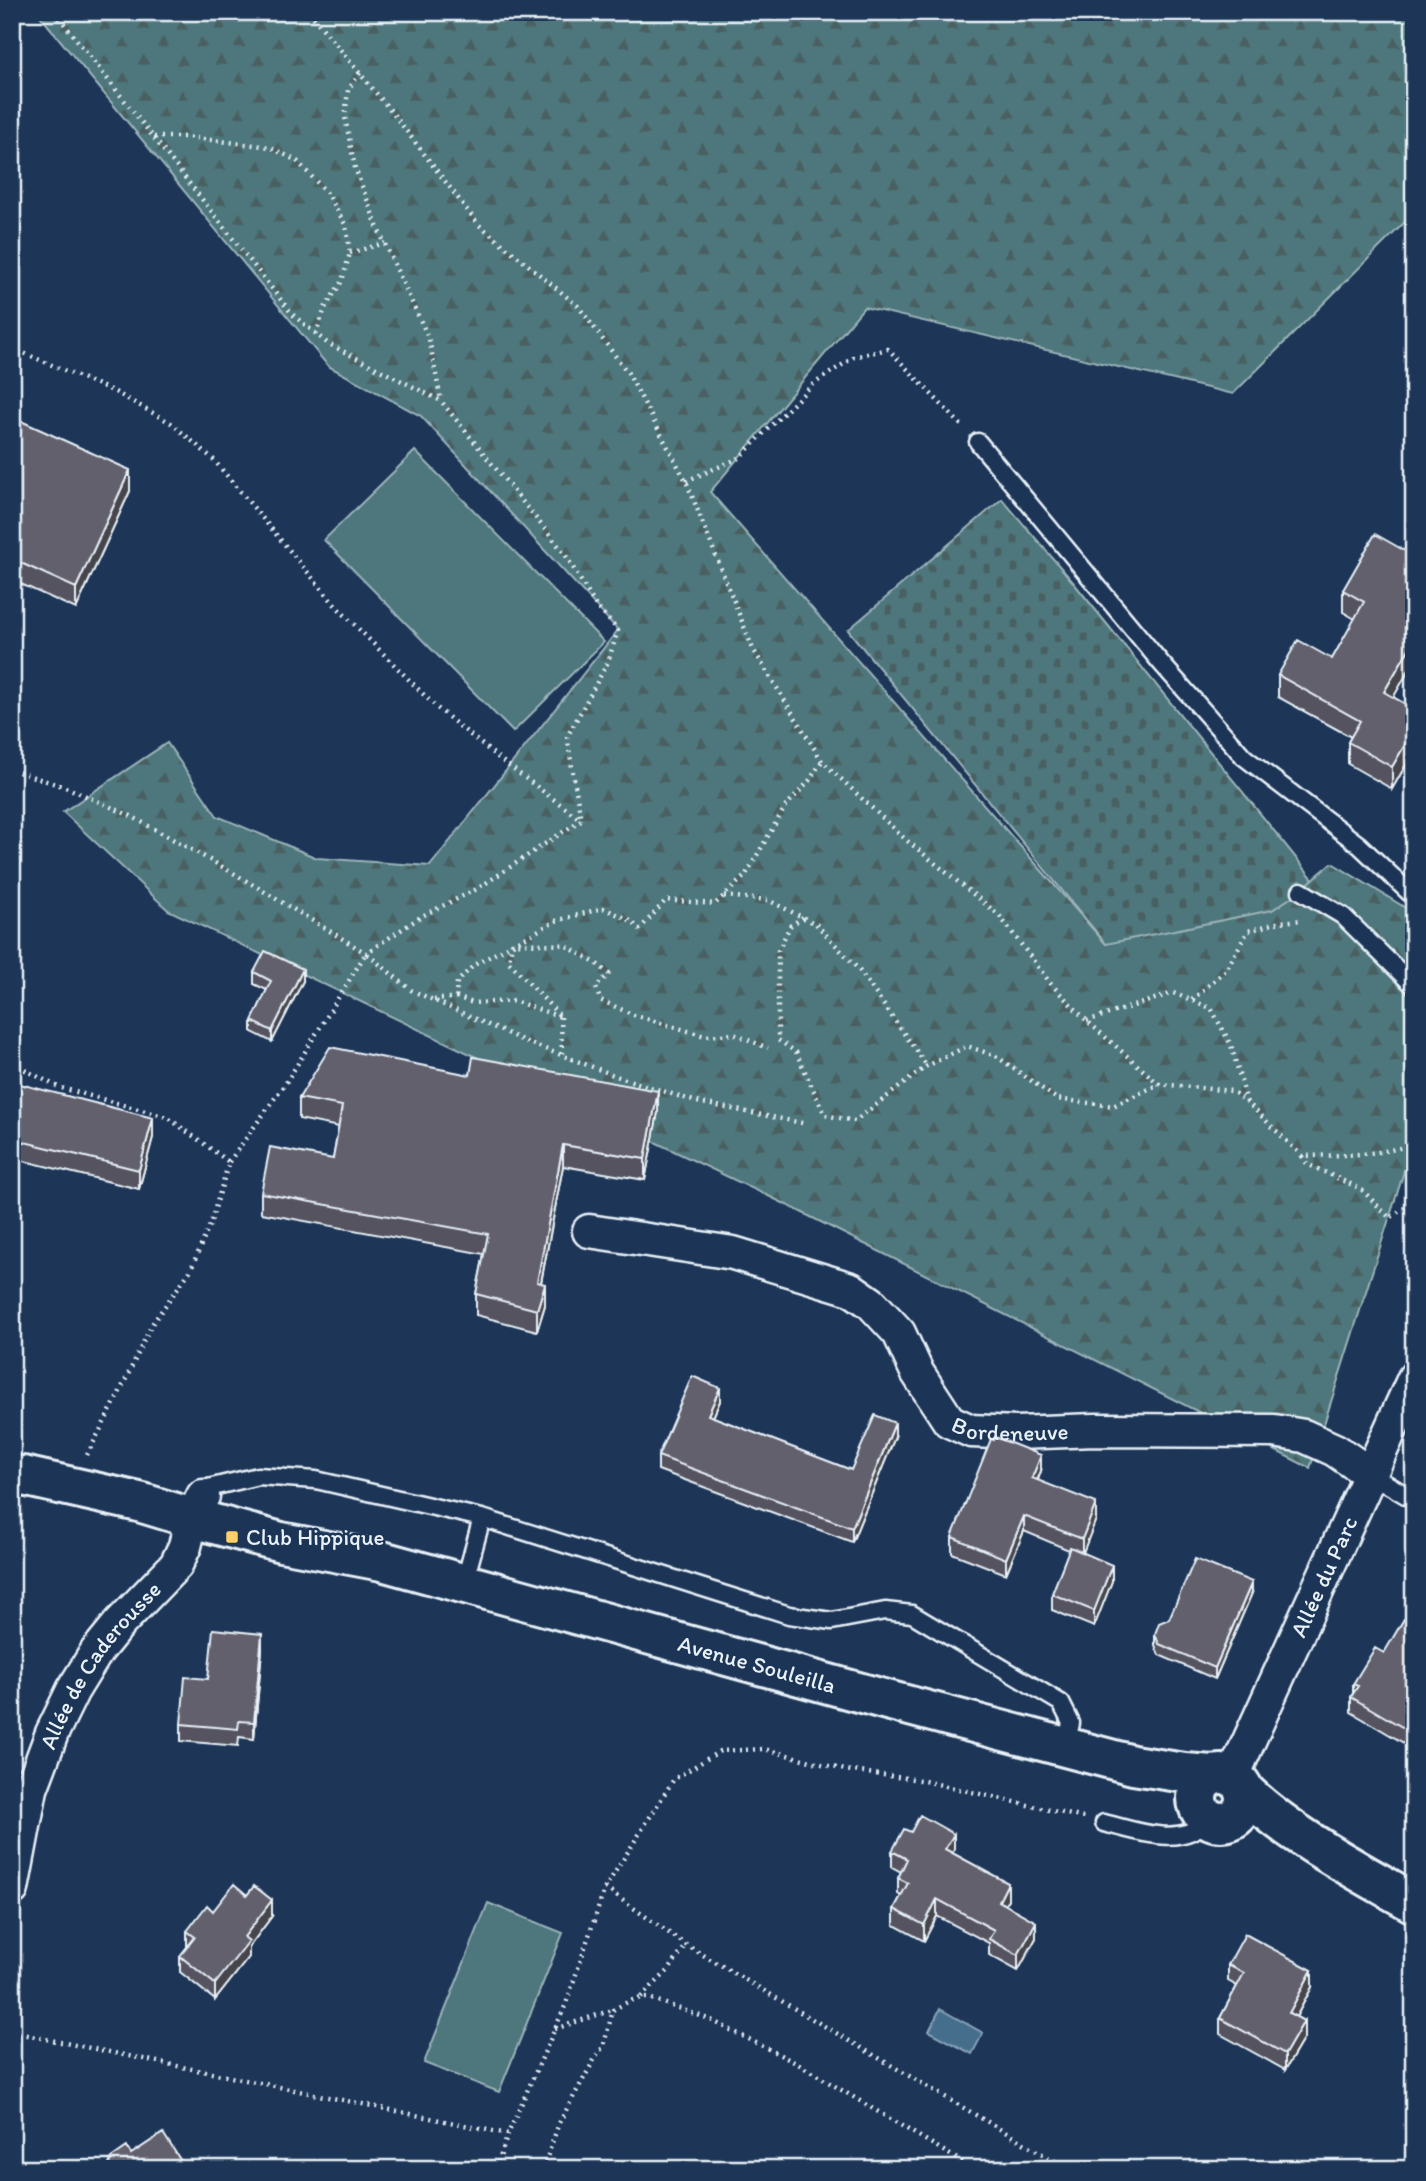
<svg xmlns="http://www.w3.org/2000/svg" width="1426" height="2181" font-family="Itim,sans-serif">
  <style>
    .green { fill: #4e777b; stroke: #9bb4ba; stroke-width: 2 }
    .forest { fill: url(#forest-firs); stroke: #9bb4ba; stroke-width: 2 }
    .cemetery { fill: url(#cemetery-stones); stroke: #9bb4ba; stroke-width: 2 }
    .water { fill: #446e8c; stroke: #86a2b7; stroke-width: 2 }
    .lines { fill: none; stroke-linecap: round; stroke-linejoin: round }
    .lane-casing { stroke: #e8f1f8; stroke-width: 21 }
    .street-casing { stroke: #e8f1f8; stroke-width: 37 }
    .secondary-casing { stroke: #e8f1f8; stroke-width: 44 }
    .path { stroke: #e8f1f8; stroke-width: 4.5; stroke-dasharray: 2 5; stroke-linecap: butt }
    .lane { stroke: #1d3557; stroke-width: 16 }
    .street { stroke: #1d3557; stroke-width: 32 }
    .secondary { stroke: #1d3557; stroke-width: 38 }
    .wall { fill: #55535e; stroke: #e8f1f8; stroke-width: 2 }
    .shaded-wall { fill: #45444c; stroke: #e8f1f8; stroke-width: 2 }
    .building { fill: #63616d; stroke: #e8f1f8; stroke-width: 2 }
    .poi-dot { fill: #ffd166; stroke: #1d3557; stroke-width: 2.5 }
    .labels { text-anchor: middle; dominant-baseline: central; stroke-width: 5; stroke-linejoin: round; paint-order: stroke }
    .street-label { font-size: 23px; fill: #e8f1f8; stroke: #1d3557 }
    .poi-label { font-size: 23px; fill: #e8f1f8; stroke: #1d3557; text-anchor: start }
  </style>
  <defs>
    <pattern id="forest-firs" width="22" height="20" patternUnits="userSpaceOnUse" patternTransform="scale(1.75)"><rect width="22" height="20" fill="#4e777b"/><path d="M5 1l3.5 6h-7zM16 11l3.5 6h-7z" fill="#4a6062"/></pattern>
    <pattern id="cemetery-stones" width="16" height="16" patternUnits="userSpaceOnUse" patternTransform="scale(1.75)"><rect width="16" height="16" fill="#4e777b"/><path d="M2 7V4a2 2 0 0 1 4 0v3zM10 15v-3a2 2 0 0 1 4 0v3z" fill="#4a6062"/></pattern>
  </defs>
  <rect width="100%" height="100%" fill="#1d3557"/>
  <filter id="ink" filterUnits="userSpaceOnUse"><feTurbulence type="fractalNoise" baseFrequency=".0143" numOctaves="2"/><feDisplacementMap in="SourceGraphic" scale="14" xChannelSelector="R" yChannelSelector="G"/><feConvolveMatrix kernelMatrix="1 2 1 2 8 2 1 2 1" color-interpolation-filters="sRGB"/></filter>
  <g filter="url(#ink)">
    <path class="green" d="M415 451 604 642 513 732 324 540Z
      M488 1903 563 1933 499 2092 424 2063Z"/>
    <path class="forest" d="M37 12H1414V213L1233 394 864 307 710 492 1106 944 1313 879 1332 863 1414 913V1140L1310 1468 785 1204 168 910 63 812 167 743 217 816 317 858 430 866 618 630 421 416 328 366Z"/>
    <path class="cemetery" d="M1002 499 1073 582 1313 879 1301 891 1272 910 1106 944 848 630Z"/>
    <path class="water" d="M940 2009 983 2033 972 2054 929 2031Z"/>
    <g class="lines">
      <g class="lane-casing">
        <path id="lane" d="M978 442 1161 663 1244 757 1358 844 1414 897
          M1301 891 1343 916 1414 986
          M1370 1474 1414 1500
          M203 1496 208 1488 258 1476 316 1480 482 1518 789 1615 832 1621 885 1611 912 1614 1061 1703 1071 1723 1066 1746
          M464 1584 482 1518
          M1104 1823C1137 1831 1182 1849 1208 1819"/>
      </g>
      <g class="street-casing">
        <g id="street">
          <path id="s1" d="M589 1231 733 1253 851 1289 871 1303 899 1333 917 1372 949 1421 971 1431 1016 1433 1095 1430 1274 1431 1304 1436 1335 1450 1370 1474"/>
          <path id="s2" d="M1233 1776 1414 1378"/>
          <path id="s3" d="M12 1889 31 1789 52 1733 73 1690 97 1651 119 1624 176 1565 185 1546 192 1518 203 1496"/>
        </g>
      </g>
      <g class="secondary-casing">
        <g id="secondary">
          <path id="s4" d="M23 1476 139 1502 192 1518 281 1542 382 1561 887 1700 1133 1765 1185 1773 1213 1775"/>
          <circle cx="1221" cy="1798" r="24"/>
          <path d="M1244 1791C1294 1838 1355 1869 1414 1903"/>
        </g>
      </g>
      <path class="path" d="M55 12 292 314 327 343 441 401 565 554 596 606 618 630 608 662 567 737 581 820
        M309 12 391 111 478 224 578 306 628 373 686 481 753 649 822 761 905 839 999 915 1051 984 1087 1021 1159 1084
        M360 73 348 90 345 117 355 168 379 231 429 339 441 400
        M154 137H187L270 147 297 161 328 194 346 226 350 253 342 281 325 308 316 334
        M350 253 385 243
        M12 348 115 392 171 423 213 459 336 606 436 707 501 760 580 819
        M686 481 739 458 812 385 854 357 888 349 964 428
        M12 770 68 788 131 816 235 874 366 953 422 916 477 889 581 820
        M724 896 768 900 816 924 859 970 927 1066
        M803 917 790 926 778 951V1040L796 1052 825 1115 855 1121 927 1066 967 1046 996 1056 1057 1099 1113 1106 1159 1084 1232 1091 1247 1102 1302 1156C1340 1155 1377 1156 1414 1144
        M456 997 473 1003 514 1001 561 1017 509 962 512 943 565 945 597 964 609 974 596 987 600 1000 634 1015 705 1036 734 1034 768 1048
        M434 1000 456 997 457 982 474 965 556 921 603 908 628 919 640 929 666 900 715 904 745 876 785 807 809 781 822 761
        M1192 1000 1226 970 1248 931 1280 922 1303 920
        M561 1017 562 1055
        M1087 1021 1173 993 1211 1008 1231 1045 1247 1102
        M12 1063 58 1087 167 1117 229 1162 210 1225 190 1271 152 1324 115 1402 87 1455
        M1302 1156 1307 1164 1361 1189 1390 1218 1414 1201
        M229 1162 287 1081 366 953 411 990 524 1041 619 1077 697 1102 807 1124
        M605 1888 686 1945 1068 2169
        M641 1997 669 1970 686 1945
        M555 2029 612 2010
        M12 2032 508 2134 566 2004 605 1888 674 1779 720 1751 764 1749 845 1770 920 1780 1084 1818
        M496 2169 508 2134
        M543 2169 559 2123 599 2051 603 2048 613 2010C625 2003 635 1997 649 1998L709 2019 798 2064 974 2169"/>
      <use href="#lane" class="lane"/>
      <use href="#street" class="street"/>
      <use href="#secondary" class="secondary"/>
    </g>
    <path class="wall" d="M12 417 130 491 76 609 12 580Z
      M1414 556V661L1393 697 1414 709V751L1392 789 1348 764V742L1351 737 1278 697V675L1332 659 1355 619 1343 612V590Z
      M254 972 303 981 272 1042 252 1032V1021L267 990 254 984Z
      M12 1082 153 1137 139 1189 12 1158Z
      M299 1098 658 1112 645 1180 563 1166 541 1283 545 1305 537 1331 476 1315V1294L484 1254 261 1213V1193L333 1159 339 1127 299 1119Z
      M720 1401 713 1417 851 1470 895 1437 852 1542 658 1470V1456Z
      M1041 1471 1038 1480 1096 1519 1083 1552 1112 1581 1094 1627 1052 1610V1594L1069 1550 1024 1531 1006 1574 952 1553V1537Z
      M1252 1593 1215 1679 1159 1655 1155 1645V1634Z
      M1414 1625V1749L1351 1712V1697L1353 1693V1684Z
      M262 1650 254 1739 239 1737 238 1746 181 1741V1724L208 1679Z
      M954 1850 952 1853 1008 1899 1005 1905 1036 1938 1018 1971 989 1955V1943L937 1916 924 1941 894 1925V1909L901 1896 898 1894V1878L901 1872 892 1867V1851Z
      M213 1911 272 1916 249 1947V1957L215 2000 180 1972V1956L187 1947V1931Z
      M1228 1965 1312 1987 1296 2017 1304 2038 1285 2070 1220 2034V2018L1237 1986 1228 1981Z"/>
    <path class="shaded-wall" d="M130 470V491L76 609V588Z
      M1414 640V661L1384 714V692Z
      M1414 729V751L1392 789V767Z
      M303 969V981L272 1042V1031Z
      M658 1091V1112L645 1180V1159Z
      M153 1118V1137L139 1189V1170Z
      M563 1145V1166L537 1303V1282Z
      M545 1284V1305L537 1331V1310Z
      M720 1388V1401L708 1429V1415Z
      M895 1423V1437L852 1542V1528Z
      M1041 1455V1471L1032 1493V1478Z
      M1096 1503V1519L1082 1555V1539Z
      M1024 1516V1531L1006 1574V1559Z
      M1112 1565V1581L1094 1627V1611Z
      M1252 1582V1593L1215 1679V1668Z
      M262 1634V1650L254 1739V1722Z
      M954 1834V1850L945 1866V1849Z
      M1008 1883V1899L999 1918V1901Z
      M937 1899V1916L924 1941V1925Z
      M272 1900V1916L249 1947V1957L215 2000V1984L244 1937Z
      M1036 1922V1938L1018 1971V1955Z
      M1312 1970V1987L1289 2030V2013Z
      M1304 2021V2038L1285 2070V2054Z"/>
    <path class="building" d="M12 417 130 470 76 588 12 559Z
      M1375 534 1414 556V640L1384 692 1414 709V729L1392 767 1348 742 1360 721 1278 675 1298 640 1332 659 1364 602 1343 590Z
      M265 951 303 969 272 1031 252 1021 271 981 254 972Z
      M330 1047 470 1075 473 1057 658 1091 645 1159 563 1145 537 1282 545 1284 537 1310 476 1294 488 1234 261 1193 270 1147 333 1159 342 1106 299 1098Z
      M12 1082 153 1118 139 1170 12 1139Z
      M692 1376 720 1388 708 1415 851 1470 875 1415 895 1423 852 1528 658 1456Z
      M995 1437 1041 1455 1032 1478 1096 1503 1082 1539 1024 1516 1006 1559 952 1537 991 1439 994 1440Z
      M1070 1547 1112 1565 1094 1611 1052 1594Z
      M1195 1559 1252 1582 1215 1668 1159 1644 1155 1634 1159 1623 1169 1619Z
      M1404 1619 1414 1625V1734L1351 1697 1358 1686 1353 1684 1375 1648 1384 1653Z
      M213 1629 262 1634 254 1722 239 1721 238 1729 181 1724 185 1677 208 1679Z
      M920 1815 954 1834 945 1849 1008 1883 999 1901 1036 1922 1018 1955 989 1939 994 1930 937 1899 924 1925 894 1909 908 1883 898 1878 907 1859 892 1851 904 1829 911 1832Z
      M234 1884 247 1895 254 1886 272 1900 244 1937 249 1941 215 1984 180 1956 195 1937 187 1931 207 1905 213 1911Z
      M1245 1934 1312 1970 1289 2013 1304 2021 1285 2054 1220 2018 1244 1973 1228 1965Z
      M163 2133 186 2169H108L111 2158 127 2147 131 2154Z"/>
  </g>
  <rect class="poi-dot" x="225" y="1530" width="14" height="14" rx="3.5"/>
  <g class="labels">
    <g class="street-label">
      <text stroke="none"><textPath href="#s1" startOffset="499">Bordeneuve</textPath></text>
      <text stroke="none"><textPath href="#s2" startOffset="219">Allée du Parc</textPath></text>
      <text stroke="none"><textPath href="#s4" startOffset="758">Avenue Souleilla</textPath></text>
      <text stroke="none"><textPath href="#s3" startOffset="245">Allée de Caderousse</textPath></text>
    </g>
    <g class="poi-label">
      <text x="246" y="1537">Club Hippique</text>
    </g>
  </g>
  <rect width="1426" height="2181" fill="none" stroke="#1d3557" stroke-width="42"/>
  <rect x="21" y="21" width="1384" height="2139" fill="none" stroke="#e8f1f8" stroke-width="2.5" filter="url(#ink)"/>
</svg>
